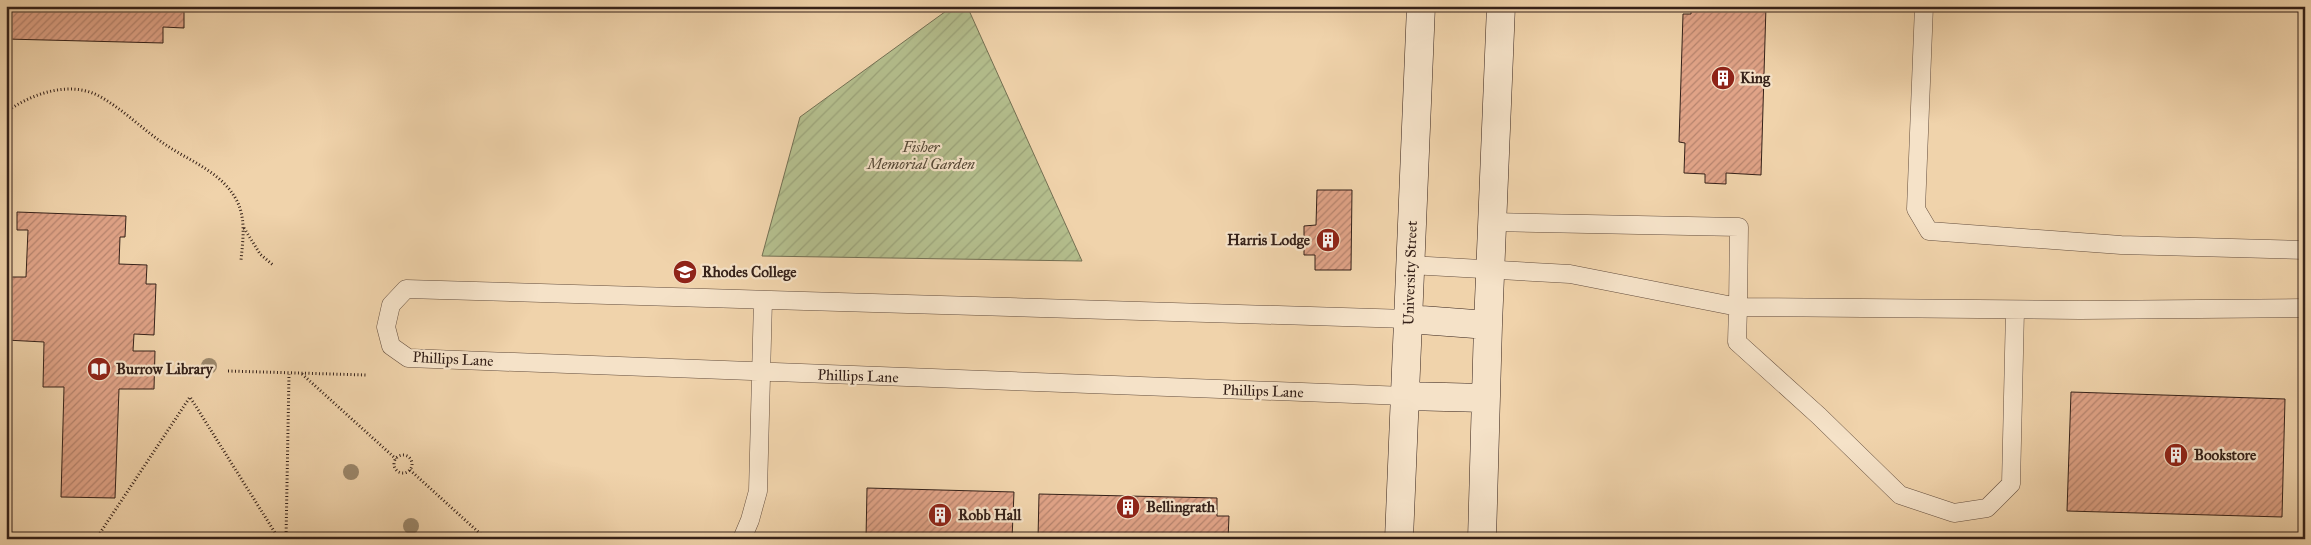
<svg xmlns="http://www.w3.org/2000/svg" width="2311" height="545" font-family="'IM FELL Great Primer',serif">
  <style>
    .garden { fill: url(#garden-furrows); stroke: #747053 }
    .building { fill: url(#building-hatch); stroke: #352119 }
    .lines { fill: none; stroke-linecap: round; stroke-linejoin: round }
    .lane-casing { stroke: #644e3e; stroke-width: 19 }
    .secondary-casing { stroke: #352119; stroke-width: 29 }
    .path { stroke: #352119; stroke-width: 3; stroke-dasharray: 1 2.5; stroke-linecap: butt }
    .lane { stroke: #f5e2c8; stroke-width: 18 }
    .secondary { stroke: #f5e2c8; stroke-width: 28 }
    .tree { fill: #9b876b }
    .labels { text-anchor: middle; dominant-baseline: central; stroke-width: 4.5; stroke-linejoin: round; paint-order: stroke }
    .poi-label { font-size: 15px; font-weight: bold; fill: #352119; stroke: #f5e2c8; text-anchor: start }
    .park-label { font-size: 15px; font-style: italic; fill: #554836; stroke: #f5e2c8 }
    .street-label { font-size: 15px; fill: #352119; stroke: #f5e2c8 }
  </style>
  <defs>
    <pattern id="garden-furrows" width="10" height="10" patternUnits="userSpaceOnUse" patternTransform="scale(1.25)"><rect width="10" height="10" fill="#b4be8d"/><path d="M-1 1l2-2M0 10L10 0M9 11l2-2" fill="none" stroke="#9ba379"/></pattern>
    <pattern id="building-hatch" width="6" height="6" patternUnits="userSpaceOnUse" patternTransform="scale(1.25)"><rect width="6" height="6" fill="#e0a387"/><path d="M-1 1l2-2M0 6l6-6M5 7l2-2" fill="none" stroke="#b6846e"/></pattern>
  </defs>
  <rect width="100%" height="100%" fill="#f0d3ab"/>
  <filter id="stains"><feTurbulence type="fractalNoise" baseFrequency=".004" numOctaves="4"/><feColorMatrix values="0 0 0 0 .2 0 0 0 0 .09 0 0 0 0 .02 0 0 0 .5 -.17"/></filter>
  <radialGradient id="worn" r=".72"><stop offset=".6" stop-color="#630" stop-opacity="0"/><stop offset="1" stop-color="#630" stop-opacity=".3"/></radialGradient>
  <path class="garden" d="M953 6H967L1082 261 762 256 800 117Z"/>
  <path class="building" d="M6 6H184V28L163 27V43L6 39Z
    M1691 6H1766L1761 175 1726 173V184L1705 183V174L1684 173 1685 143 1679 142 1683 14H1691Z
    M1317 190H1352L1351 270H1315V255H1304V226L1316 225Z
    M17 212 126 216 125 237H120L119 264 147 265 146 284H156L154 335 134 334 133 351H155L154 389H119L115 498 61 497 64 387H43L44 342 6 340V277H26L28 230H17Z
    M2071 392 2285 399 2282 517 2067 511Z
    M867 488 1014 492 1012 539H866Z
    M1039 494 1217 498V516H1229L1228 539H1038Z
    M554 537 588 538V539H554Z"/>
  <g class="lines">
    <g class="lane-casing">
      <path id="lane" d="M1924 6 1916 209 1929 231 2121 245 2305 250
        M1410 265 1570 274 1738 307 1739 227 1492 222
        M2015 310 2011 484 1987 508 1954 513 1900 495 1819 416 1737 342 1738 307 2080 310 2305 308
        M1405 396 408 358 391 346 386 327 391 305 406 289 1408 319
        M742 539 750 520 758 491 763 300"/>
    </g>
    <g class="secondary-casing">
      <path id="secondary" d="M1408 319 1488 325
        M1405 396 1485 398
        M1399 539 1421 6
        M1482 539 1488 325 1501 6"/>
    </g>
    <path class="path" d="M6 112C31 94 69 80 99 96 123 109 143 130 166 145 191 162 222 172 237 201 246 219 243 240 241 260
      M244 228 260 254 273 265
      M228 371 366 375
      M302 374 396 459
      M394 464a9 9 0 1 1 18 0a9 9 0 1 1-18 0Z
      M410 470 486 539
      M96 539 190 397 279 539
      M286 539 289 374"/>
    <use href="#lane" class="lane"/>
    <use href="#secondary" class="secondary"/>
  </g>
  <g class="tree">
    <circle cx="209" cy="366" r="8"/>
    <circle cx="351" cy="472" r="8"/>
    <circle cx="411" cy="526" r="8"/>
  </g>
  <defs>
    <g id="building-disc" transform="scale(1.25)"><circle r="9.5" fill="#8f2418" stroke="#f5e2c8"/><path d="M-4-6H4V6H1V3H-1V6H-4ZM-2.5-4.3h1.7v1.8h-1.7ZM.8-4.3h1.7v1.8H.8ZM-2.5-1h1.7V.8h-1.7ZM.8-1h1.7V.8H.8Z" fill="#fff"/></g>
    <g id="university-disc" transform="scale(1.25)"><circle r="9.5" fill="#8f2418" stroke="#f5e2c8"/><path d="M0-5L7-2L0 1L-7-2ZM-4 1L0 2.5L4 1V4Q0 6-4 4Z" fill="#fff"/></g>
    <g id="library-disc" transform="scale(1.25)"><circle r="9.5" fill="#8f2418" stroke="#f5e2c8"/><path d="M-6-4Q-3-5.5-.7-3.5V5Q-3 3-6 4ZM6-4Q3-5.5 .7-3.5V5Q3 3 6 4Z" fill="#fff"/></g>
  </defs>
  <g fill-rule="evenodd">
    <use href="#building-disc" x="1723" y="78"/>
    <use href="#building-disc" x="1328" y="240"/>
    <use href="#university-disc" x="685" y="272"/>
    <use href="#library-disc" x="99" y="369"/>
    <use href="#building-disc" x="2176" y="455"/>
    <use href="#building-disc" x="1128" y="507"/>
    <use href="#building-disc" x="940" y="515"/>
  </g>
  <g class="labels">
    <g class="poi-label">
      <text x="1740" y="78">King</text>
      <text x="1310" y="240" text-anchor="end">Harris Lodge</text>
      <text x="702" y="272">Rhodes College</text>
      <text x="116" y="369">Burrow Library</text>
      <text x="2194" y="455">Bookstore</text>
      <text x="1146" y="507">Bellingrath</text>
      <text x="958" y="515">Robb Hall</text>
    </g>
    <g class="park-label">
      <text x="921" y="147">Fisher<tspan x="921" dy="17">Memorial Garden</tspan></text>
    </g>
    <g class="street-label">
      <text transform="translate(1410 273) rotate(-88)">University Street</text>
      <text transform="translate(453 359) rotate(3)">Phillips Lane</text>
      <text transform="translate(858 376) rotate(2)">Phillips Lane</text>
      <text transform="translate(1263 391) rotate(2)">Phillips Lane</text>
    </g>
  </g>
  <rect width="2311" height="545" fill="none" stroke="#f0d3ab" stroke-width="25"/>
  <rect x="8" y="8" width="2296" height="530" fill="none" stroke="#352119" stroke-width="2.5"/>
  <rect x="12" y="12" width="2286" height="520" fill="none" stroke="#352119"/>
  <rect width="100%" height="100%" filter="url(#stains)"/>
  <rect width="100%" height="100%" fill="url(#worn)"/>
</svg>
